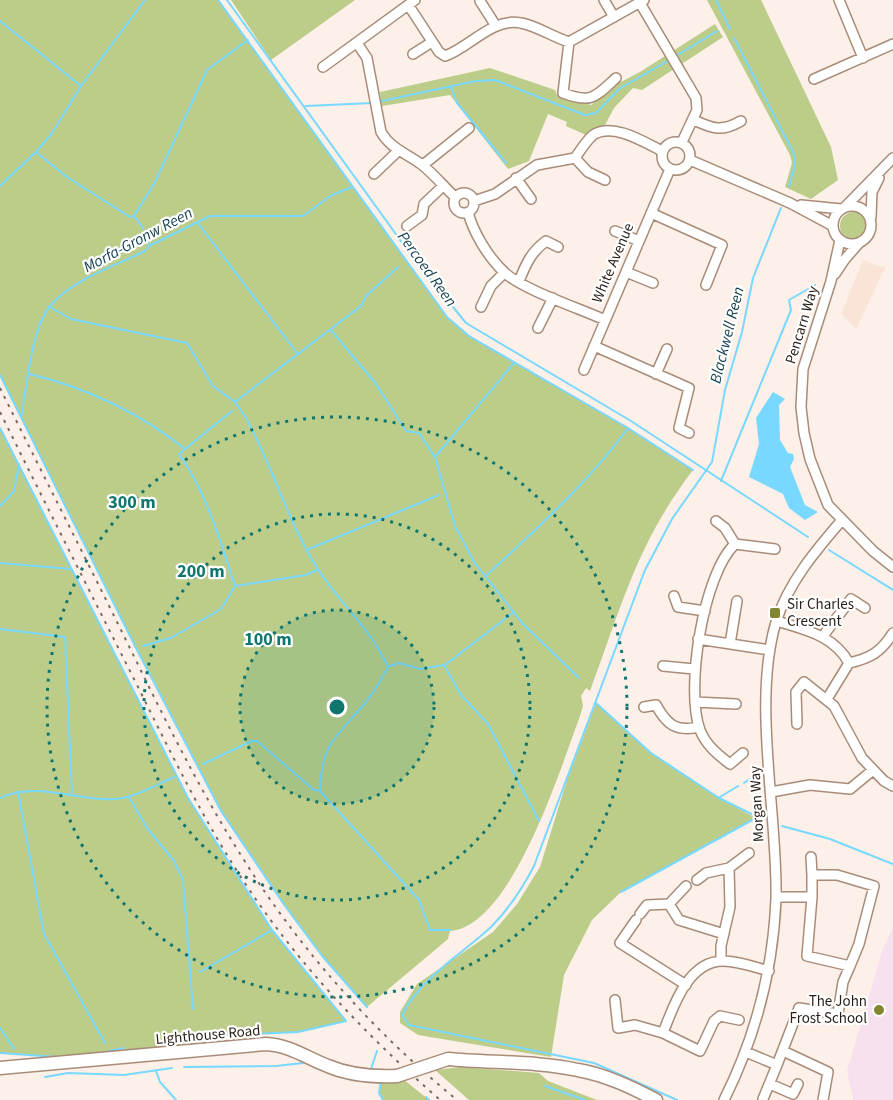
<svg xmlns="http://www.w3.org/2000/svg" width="893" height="1100" font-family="'Source Sans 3',sans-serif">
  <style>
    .commercial { fill: #fae4d7 }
    .education { fill: #f7e1ef }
    .green { fill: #bccd89 }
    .water { fill: #78d8ff }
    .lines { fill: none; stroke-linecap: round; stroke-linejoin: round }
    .stream { stroke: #78d8ff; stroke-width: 2 }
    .minor-casing { stroke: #a88c79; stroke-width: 12 }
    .major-casing { stroke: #a88c79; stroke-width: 15 }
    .minor { stroke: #fff; stroke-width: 9 }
    .major { stroke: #fff; stroke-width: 12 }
    .rail { stroke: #776c64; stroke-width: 2; stroke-dasharray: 3 6; stroke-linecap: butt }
    .major-bridge-casing { stroke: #a88c79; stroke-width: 15; stroke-linecap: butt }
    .major-bridge { stroke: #fff; stroke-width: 12 }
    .ring { fill: none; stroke: #0f766e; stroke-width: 3; stroke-dasharray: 3 6 }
    .poi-dot { fill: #83852f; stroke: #fff; stroke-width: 2 }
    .labels { text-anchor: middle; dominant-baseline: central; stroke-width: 4.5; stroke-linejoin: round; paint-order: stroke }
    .street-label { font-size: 15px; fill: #2a1f18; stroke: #fff }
    .poi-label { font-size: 15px; fill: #2a1f18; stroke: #fff; text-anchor: start }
    .water-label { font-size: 16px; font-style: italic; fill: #143f4f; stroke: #fff }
    .centre { fill: #0f766e; stroke: #fff; stroke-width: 3 }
    .ring-label { font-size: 18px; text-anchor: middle; font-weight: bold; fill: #0f766e; stroke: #fff; stroke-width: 4.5; stroke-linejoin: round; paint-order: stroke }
  </style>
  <rect width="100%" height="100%" fill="#fcf0e8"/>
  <path class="commercial" d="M863 260 880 267 886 266 856 329 841 314Z"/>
  <path class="education" d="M893 927V1100H853L847 1071 883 948Z"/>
  <path class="green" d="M0 0H218L447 317 469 336 628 428 693 470C637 543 621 608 590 691L586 688 581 696 583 706 579 719C560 769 512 926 450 931L448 939 367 1007 323 957 285 906 221 811 136 648 0 375Z
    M231 0H355L271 60Z
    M707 0H761L831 147 838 180 811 199 785 187 792 163 790 155Z
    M715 24 723 37 642 90 633 88 614 108 604 127 586 135 566 126 567 122 548 114 529 161 508 169 450 95 382 106 380 92 490 68 555 90 557 95 591 105 615 85 640 72Z
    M840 226a14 14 0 1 1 28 0a14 14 0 1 1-28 0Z
    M0 428 188 798 272 930 346 1021 298 1032 191 1037V1045L126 1053 124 1048 97 1056 60 1057 0 1053Z
    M596 703 651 753 719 798 756 818 621 892 592 920 564 975 551 1057 418 1035 400 1023V1012L417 984 493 932 517 904 540 867 567 780Z
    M461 1067 539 1073 548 1081 597 1100H469L435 1070Z
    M403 1079 429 1100H383L379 1093 381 1081Z"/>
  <path class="water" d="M773 392 785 399 779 405 780 440 788 453 793 454 794 459 790 467 805 505 818 512 805 520 789 508 783 494 749 477 759 444 756 418Z"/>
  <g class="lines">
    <path class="stream" d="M218 0 447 317 469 336 628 428 693 470
      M227 0 411 255 466 323 631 421 808 537
      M716 0 730 29
      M0 21 81 86
      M734 38 794 154 795 165 789 186
      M676 56 717 31
      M451 87 457 103 506 163
      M377 102 476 81 495 80 585 115 596 113 619 89 671 59
      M306 106 372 103
      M36 152 67 177 130 217 134 216 155 182 207 70 248 40
      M0 186 36 152 52 133 81 86 145 0
      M134 216 143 228 149 245
      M197 222 297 353
      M50 307 71 319 187 343 213 386 235 402 246 418C273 467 288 523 319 571 342 606 370 628 388 667 381 679 374 693 365 703 337 737 321 742 320 791L419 900 430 930H450
      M331 330 376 384 406 431 419 433 435 457 455 526 474 562 523 624 579 678
      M30 374C86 388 140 413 185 449L232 411
      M0 375 136 648 221 811 285 906 323 957 367 1007
      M235 402 361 306 366 296 398 267
      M21 417C27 388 31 329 50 306 73 279 115 266 145 251L149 246 210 216H303L332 195 352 187
      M0 428 188 798 272 930 346 1021 298 1032 191 1037
      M435 457 514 363
      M721 481 791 310 789 300 815 285
      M0 506 14 491 19 464
      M309 549 439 495
      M829 550 893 590
      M0 563 71 569
      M487 575C536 529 588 483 628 428
      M235 586 306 575 317 570
      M0 629 65 637 72 793
      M143 646 171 638 221 609 235 586C220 541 207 493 179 454L185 449
      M445 665 514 612
      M388 667 399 663 420 669 444 665 461 695 488 724 539 821
      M596 703 651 753 719 798 764 820
      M203 764 252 741H257L314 790 320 791
      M744 783 757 774
      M18 791 44 934 105 1043
      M129 797 147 828 174 861 183 880 193 1009
      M720 797 738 786
      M0 798C39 779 86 805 123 798 140 795 158 784 174 777
      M782 826 830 839 893 864
      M621 892 756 818
      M200 972 272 930
      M0 1028 14 1049
      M109 1051 124 1048
      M0 1053 57 1057
      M184 1067 276 1066 303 1063
      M371 1069 377 1051
      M156 1071 160 1082 176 1100
      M45 1077 68 1073 124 1075 172 1068
      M381 1081 379 1093 383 1100
      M545 1086 585 1100
      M426 1097 429 1100
      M677 1100 594 1063 409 1025 402 1015C420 978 462 954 491 927 508 910 523 887 534 866L645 570 672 519 712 462 725 390 742 332 753 278 781 208"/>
    <g class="minor-casing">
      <path id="minor" d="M604 0 614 17
        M839 0 863 58
        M480 1 496 26
        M640 3 696 98 697 110 682 142
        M409 6 439 52 445 56C470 47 493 17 521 23 537 26 553 37 569 42L644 0
        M569 42 563 93C592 104 595 97 616 78
        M357 43 367 58 381 132C391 149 406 153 421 164 433 173 444 187 455 197
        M413 54 432 42
        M323 67 415 0
        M814 79 893 44
        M694 120C713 129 722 132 741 121
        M662 156a14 14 0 1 1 28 0a14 14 0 1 1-28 0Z
        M575 158 588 172 605 180
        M690 160 790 203 833 226
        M423 165 469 128
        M374 174 398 151
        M516 178 531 199
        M454 203a10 10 0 1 1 20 0a10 10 0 1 1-20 0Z
        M474 201 495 194 537 165 575 158C580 151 586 141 593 135 613 122 644 142 662 151
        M801 205 841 209
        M833 225a19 19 0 1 1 38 0a19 19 0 1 1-38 0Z
        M846 206 893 158
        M468 212C473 232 488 257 504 272 521 289 581 309 605 320
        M651 213 722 245 706 285
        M871 217 872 192 879 178
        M407 226 422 215 424 204 443 186
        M615 231 639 241
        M840 240 831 281 803 369 801 407 804 433 810 459 828 505 873 551 893 567
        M626 272 653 283
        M835 274 845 259 859 243
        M519 281C526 264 531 252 546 241L558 247
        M481 307 491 286 504 273
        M538 328 553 298
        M594 346 689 388 679 428 689 433
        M584 370 670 169
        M656 374 667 349
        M716 521 725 528 735 544
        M735 544C703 574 685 690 700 730 706 745 717 754 730 764L743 753
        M735 544 775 549
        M674 596 678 607 705 611
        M777 621C805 630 834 635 849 663L827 699
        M823 636 851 599 865 608
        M698 639 770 650
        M730 644 737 601
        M849 663C871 658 881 652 893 633
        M663 666 694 669
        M695 702 736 704
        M644 707 656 705C667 725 676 732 699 727
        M797 724 796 692 804 682 834 706 862 758 884 781 893 786
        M771 792 810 785 850 789 873 770
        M811 857 812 875
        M697 880 706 873 729 868
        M686 886 669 904 679 920 724 934
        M776 897H812V875H837L874 886 859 944 850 966 807 956 812 897
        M640 914 647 905 669 904
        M636 920 620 943 686 985
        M721 961V946L730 907 729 868 749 853
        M615 1000 618 1028 635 1025 663 1033
        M739 1020 720 1016 714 1021 700 1051 663 1033C673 1007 688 961 723 961 738 961 754 967 769 971
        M783 1051 828 1072 823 1100
        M746 1052 777 1065 799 1008 838 1014 843 982 850 966
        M770 1084 793 1094 798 1084
        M763 1099 777 1065
        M724 1100C756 1036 773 971 776 899 778 815 752 702 776 622 788 583 816 550 842 520"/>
    </g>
    <g class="major-casing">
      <path id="major" d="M448 1059C490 1063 538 1061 578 1070 606 1075 631 1087 656 1100
        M0 1068 266 1044C289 1045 307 1058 328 1066 349 1075 374 1077 397 1076"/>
    </g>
    <use href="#minor" class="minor"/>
    <use href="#major" class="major"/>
    <path class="rail" d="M0 388C39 467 79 545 118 624 157 703 196 785 244 860 301 951 374 1032 457 1100
      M0 412C44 501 89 590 134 679 173 757 211 837 262 908 313 980 374 1042 440 1100"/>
    <g class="major-bridge-casing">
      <path id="major-bridge" d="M397 1076 448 1059"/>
    </g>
    <use href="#major-bridge" class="major-bridge"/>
  </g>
  <circle cx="337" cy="707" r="97" fill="#0f766e" fill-opacity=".12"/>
  <g class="ring">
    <circle cx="337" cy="707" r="97"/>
    <circle cx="337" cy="707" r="193"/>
    <circle cx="337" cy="707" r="290"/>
  </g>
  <g class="poi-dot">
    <rect x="769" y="607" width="12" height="12" rx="3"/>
    <circle cx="879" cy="1010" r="6"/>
  </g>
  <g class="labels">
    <g class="street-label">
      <text transform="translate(613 263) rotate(-67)">White Avenue</text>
      <text transform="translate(802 325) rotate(-73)">Pencarn Way</text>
      <text transform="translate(757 804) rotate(-93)">Morgan Way</text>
      <text transform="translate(208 1035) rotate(-5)">Lighthouse Road</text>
    </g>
    <g class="poi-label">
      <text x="787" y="604">Sir Charles<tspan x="787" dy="17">Crescent</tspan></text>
      <text x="867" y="1001" text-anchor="end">The John<tspan x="867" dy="17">Frost School</tspan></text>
    </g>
    <g class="water-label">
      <text transform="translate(138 240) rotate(-28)">Morfa-Gronw Reen</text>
      <text transform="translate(427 269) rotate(54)">Percoed Reen</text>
      <text transform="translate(727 335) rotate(-76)">Blackwell Reen</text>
    </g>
  </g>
  <circle cx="337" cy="707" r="9" class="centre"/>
  <g class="ring-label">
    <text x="132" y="508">300 m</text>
    <text x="201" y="577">200 m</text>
    <text x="268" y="645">100 m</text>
  </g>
</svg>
